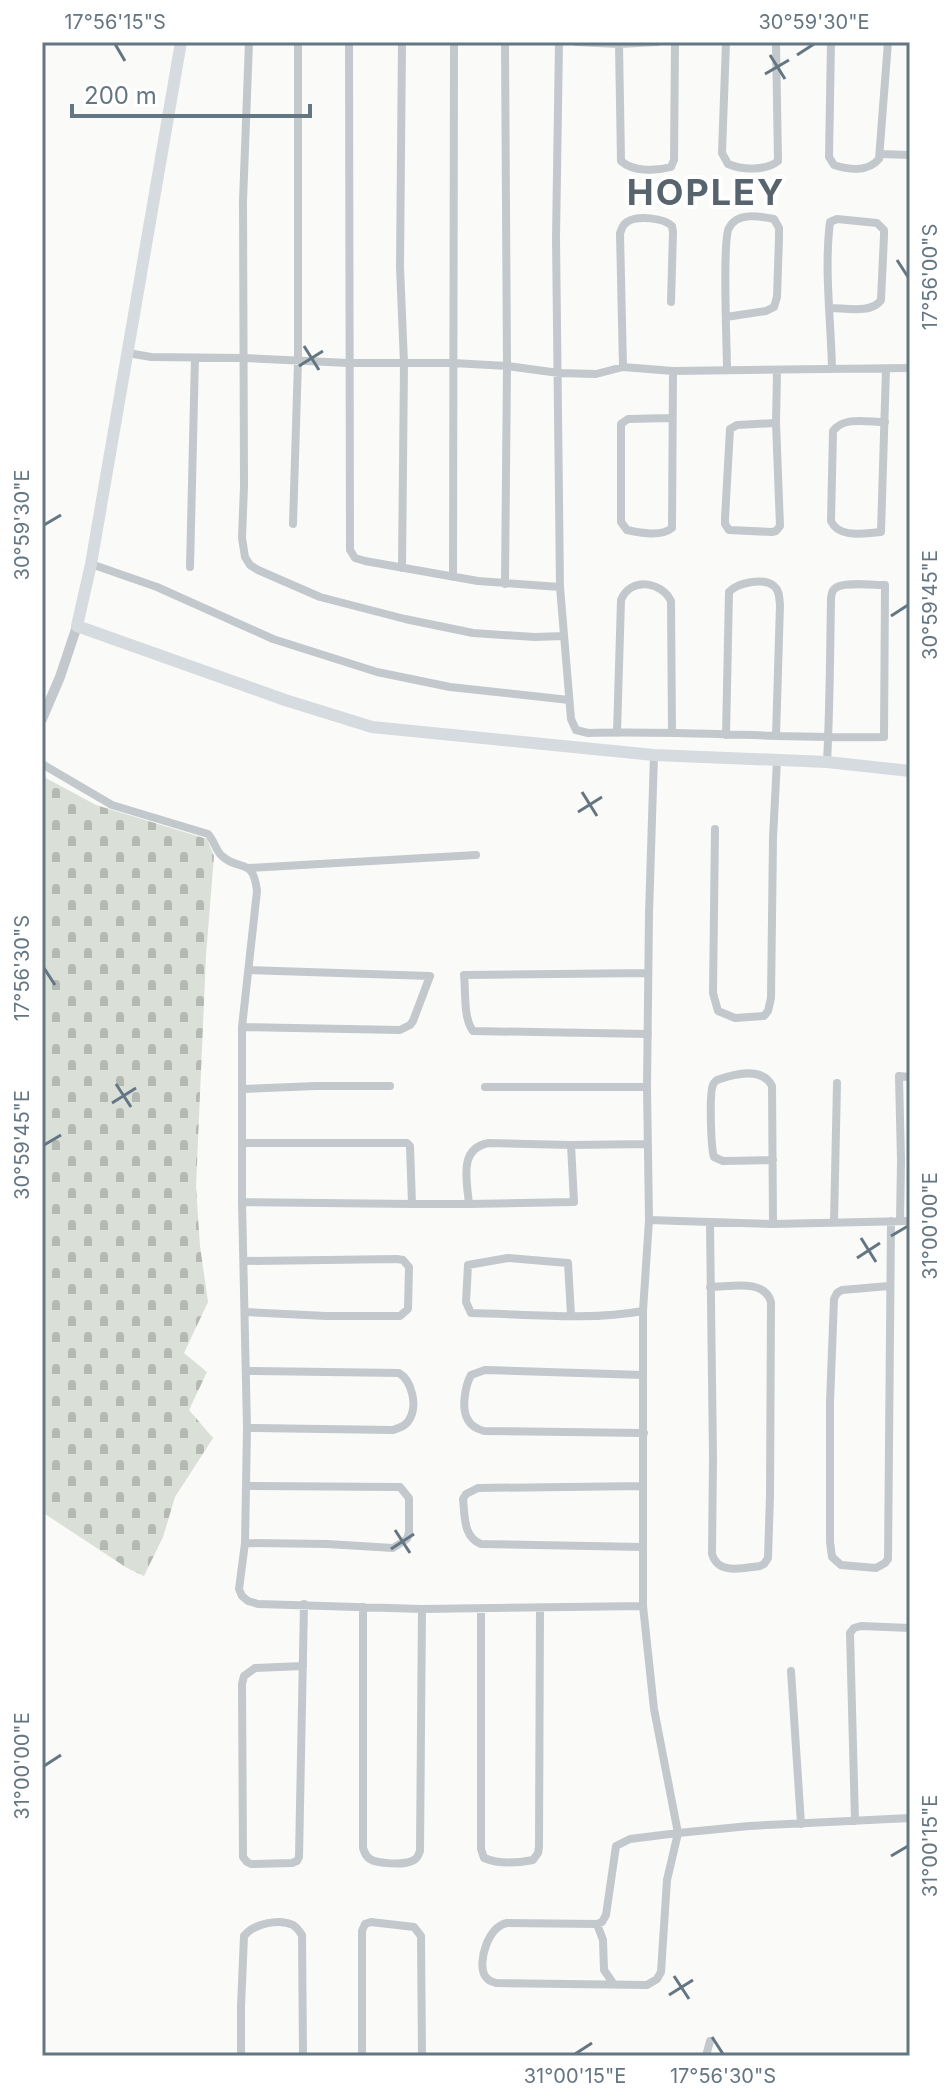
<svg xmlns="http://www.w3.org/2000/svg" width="952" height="2098" font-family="Inter,sans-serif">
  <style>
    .cemetery { fill: url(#cemetery-stones) }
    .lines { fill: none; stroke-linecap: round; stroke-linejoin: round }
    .minor { stroke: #c3c8cc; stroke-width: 8 }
    .tertiary { stroke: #c3c8cc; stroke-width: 10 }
    .secondary { stroke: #d6dbdf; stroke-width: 12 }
    .ticks { fill: none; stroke: #657683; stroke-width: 3 }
    .labels { text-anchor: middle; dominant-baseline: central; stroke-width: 8; stroke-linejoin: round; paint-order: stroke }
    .district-label { font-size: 36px; font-weight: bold; letter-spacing: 2px; fill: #57646e; stroke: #fff }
    .neatline { fill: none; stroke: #657683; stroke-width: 3 }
    .ticks-label { font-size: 20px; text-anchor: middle; fill: #657683 }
  </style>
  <defs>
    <pattern id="cemetery-stones" width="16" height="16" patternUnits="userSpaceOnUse" patternTransform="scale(2)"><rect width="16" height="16" fill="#dadfd7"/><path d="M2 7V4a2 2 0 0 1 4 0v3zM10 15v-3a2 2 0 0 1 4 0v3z" fill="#b4b9b4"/></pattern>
  </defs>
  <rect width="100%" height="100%" fill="#fafaf8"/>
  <path class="cemetery" d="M42 776 96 805 207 839 214 856 206 955 196 1187 200 1246 208 1302 184 1353 207 1372 189 1410 213 1438 175 1497 163 1537 144 1576 127 1568 42 1512Z"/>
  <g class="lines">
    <path class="minor" d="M249 42 243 201 244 486 242 538 245 557 250 565 258 570 320 597 405 619 473 633 535 637 564 636
      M349 42 350 550 355 558 365 561 427 572 478 581 560 587
      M559 42 556 238 560 587 571 719 576 730 588 733C686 730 785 739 884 737L885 585C874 585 846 582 837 587 832 590 832 592 831 598 830 652 830 707 827 762
      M576 42 619 44 657 42
      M726 42 722 153 728 164C742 170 766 171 778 161L776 42
      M831 42 829 157 834 165C849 170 868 172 879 159L888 42
      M619 44 621 161C633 172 656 171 671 167L674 160 675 42
      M880 154 910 155
      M830 308C845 308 872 314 881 300L884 236V230L877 223 837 219 830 222C824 269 831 321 832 369
      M726 317 766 311 774 307 777 297 779 238V228L774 219C759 216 737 212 729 228 722 240 727 348 727 370
      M128 353 151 357 243 358 348 363H453L507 366 559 373 596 374 623 367 673 371 910 368
      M623 367 620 233C622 229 622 225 627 222 637 215 664 218 672 226L673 232 671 302
      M672 418 628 419 621 424V522L627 530C641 533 661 537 672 528L673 371
      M885 422C868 422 844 416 833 431L831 521C839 539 865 533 881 532L886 369
      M776 423 737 425 730 429 725 518V524L729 530 772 532 776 531 780 526 776 423 777 371
      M293 524 298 361V42
      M91 564 157 587 273 639 377 672 450 687 569 700
      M190 567 195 358
      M402 568 404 363 400 267 402 42
      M453 577 454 42
      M505 584 507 366 505 42
      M617 733 621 600C630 577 661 581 671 601L672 733
      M726 735 729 592C737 583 763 577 774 586 780 591 779 598 780 605L776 736
      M654 755 649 914 647 1087 649 1220 643 1311V1606L654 1709 678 1833 749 1826 910 1818
      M42 764 112 805 208 834C214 840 216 851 222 856 239 872 253 856 257 891L242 1027V1202L247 1428 245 1543 239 1589 242 1596 248 1601 258 1604 422 1609 643 1606
      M715 829 713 993 718 1011 735 1018 764 1016 768 1011 771 998 773 838 777 760
      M248 868 476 855
      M242 1027 400 1030 410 1025 413 1021 430 976 249 970
      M648 1034 473 1031C463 1018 466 992 464 975L648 973
      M485 1087H647
      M243 1089 316 1086H390
      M571 1145 574 1202 469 1204C467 1181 458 1148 489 1143L571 1145 648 1144
      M773 1160 723 1161 714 1157C711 1148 709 1094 713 1085 713 1083 715 1082 717 1080 734 1074 762 1066 772 1086L773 1224
      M242 1202 412 1204 410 1146 407 1143H243
      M412 1204H469
      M649 1220 773 1224 910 1221
      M900 1221 901 1161 899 1076 910 1077
      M834 1222 837 1083
      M710 1223 713 1457 712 1554C718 1575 742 1568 760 1566L764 1564 768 1558 770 1495 771 1302C764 1278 730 1287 710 1287
      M245 1261 397 1259 403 1260 409 1267 408 1309 400 1316H326L245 1312
      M889 1286 842 1290 837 1293 834 1299 830 1402V1542L832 1557 841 1565 876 1568 885 1563 888 1559 891 1221
      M571 1315 568 1263 508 1258 468 1265 466 1302 471 1313C526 1314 589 1321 643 1311
      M247 1371 399 1373C412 1381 418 1406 409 1420 406 1426 399 1428 393 1430L247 1428
      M643 1375 485 1370 471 1375C465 1386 461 1409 468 1420 471 1426 477 1429 484 1431L644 1433
      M642 1486 478 1488 466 1494 463 1499C465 1516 463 1537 481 1544L643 1547
      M245 1543 327 1544 393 1548 407 1539 409 1532V1498L400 1487 247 1486
      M363 1607V1848C365 1853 365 1856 370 1859 378 1864 403 1865 412 1861 417 1859 418 1856 420 1851L422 1609
      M481 1609V1849L484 1858C498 1864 518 1863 533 1860L538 1853 539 1847 540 1608
      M303 1666 255 1668 244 1676 242 1684 243 1857 247 1862 251 1864 292 1863 297 1861 299 1857 304 1604
      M791 1671 801 1824
      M855 1821 850 1633 854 1628 861 1626 910 1628
      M597 1924 602 1922 606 1915 616 1846 630 1839 678 1833 667 1880 661 1972 657 1979 647 1985 496 1983C490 1981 489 1981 485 1976 477 1963 488 1926 507 1923L597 1924 603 1940 604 1970 613 1983
      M241 2056V2007L244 1936C253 1924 279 1918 293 1925 298 1928 299 1931 302 1935L303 2056
      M362 2056V1931L365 1924 371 1922 414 1927 421 1936 422 2056
      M706 2056 710 2041"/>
    <path class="tertiary" d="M42 719 60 677 77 626"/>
    <path class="secondary" d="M181 42 91 564 77 626 285 700 372 727 654 755 827 762 910 771"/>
  </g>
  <path class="ticks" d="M115 44 125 61M770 55 785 79M797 55 814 44M765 74 789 60M897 260 908 277M304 346 319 370M299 366 323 351M44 525 61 515M891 616 908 605M582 792 597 816M578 812 602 797M44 968 55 985M116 1084 131 1107M112 1103 136 1088M44 1145 61 1135M891 1236 908 1226M861 1238 876 1262M857 1258 880 1243M395 1530 410 1553M391 1549 414 1534M44 1766 61 1755M891 1856 908 1846M674 1976 689 1999M669 1995 693 1980M712 2037 723 2054M575 2054 592 2043"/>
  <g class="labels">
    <g class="district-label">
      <text x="706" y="192">HOPLEY</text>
    </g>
  </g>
  <rect width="952" height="2098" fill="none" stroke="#ffffff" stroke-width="88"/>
  <path d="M72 104v12h238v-12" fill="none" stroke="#657683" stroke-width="4"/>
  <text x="84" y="104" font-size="24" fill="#657683" stroke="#ffffff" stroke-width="6" paint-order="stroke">200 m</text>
  <rect x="44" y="44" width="864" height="2010" class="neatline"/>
  <g class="ticks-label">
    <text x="115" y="29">17°56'15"S</text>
    <text x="814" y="29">30°59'30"E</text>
    <text transform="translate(930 277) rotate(-90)" y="7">17°56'00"S</text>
    <text transform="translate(22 525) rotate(-90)" y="7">30°59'30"E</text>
    <text transform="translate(930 605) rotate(-90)" y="7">30°59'45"E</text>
    <text transform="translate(22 968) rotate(-90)" y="7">17°56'30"S</text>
    <text transform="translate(22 1145) rotate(-90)" y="7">30°59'45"E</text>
    <text transform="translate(930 1226) rotate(-90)" y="7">31°00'00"E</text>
    <text transform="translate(22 1766) rotate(-90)" y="7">31°00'00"E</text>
    <text transform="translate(930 1846) rotate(-90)" y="7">31°00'15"E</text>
    <text x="575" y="2083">31°00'15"E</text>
    <text x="723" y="2083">17°56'30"S</text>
  </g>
</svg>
